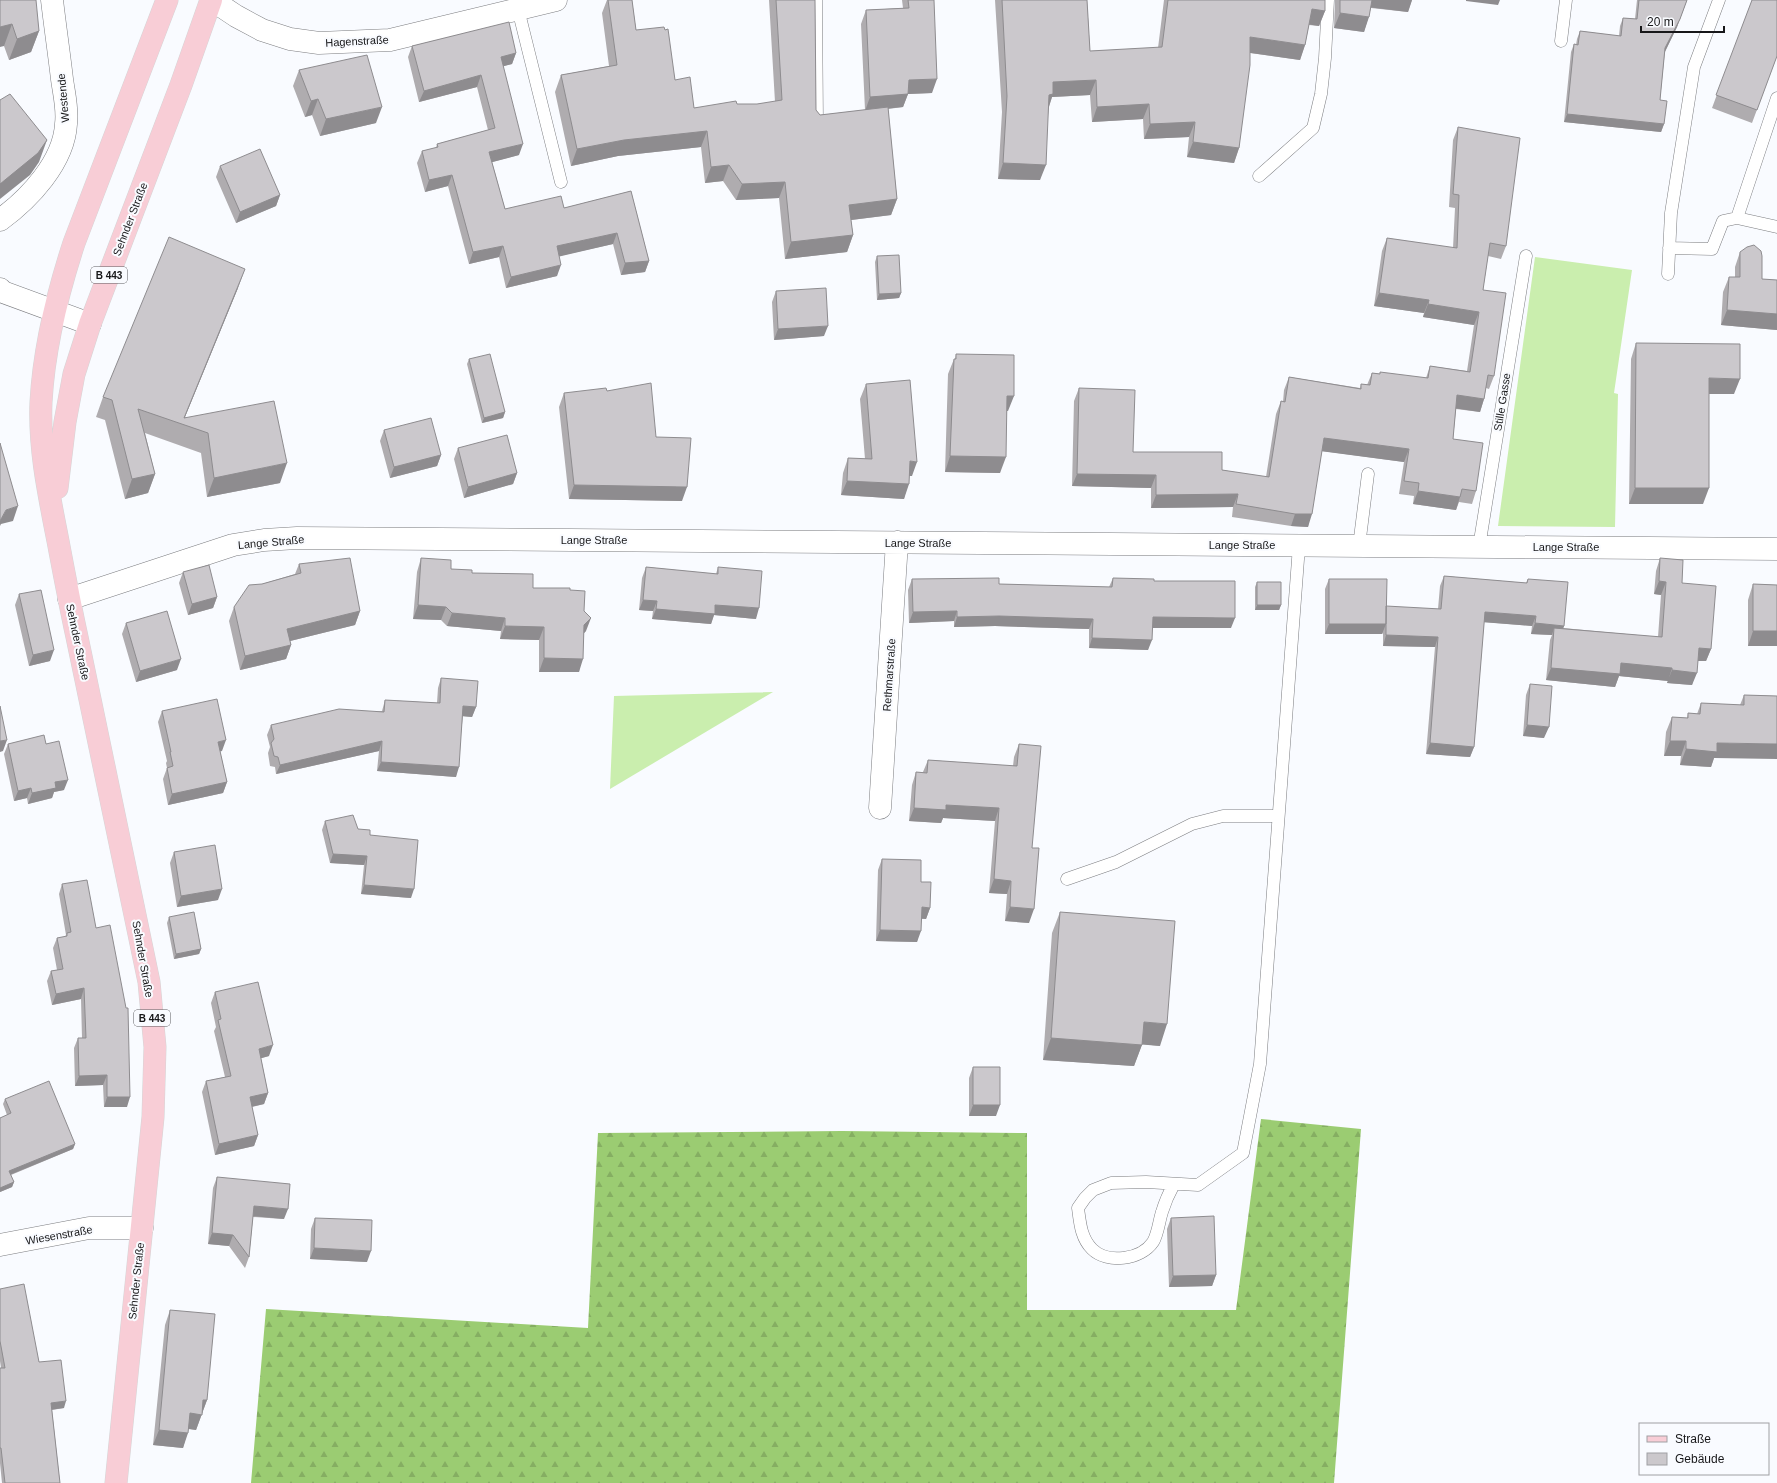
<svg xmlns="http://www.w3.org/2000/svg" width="1777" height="1483" font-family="Arial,sans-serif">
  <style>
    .grass { fill: #caeeae }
    .forest { fill: url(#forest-firs) }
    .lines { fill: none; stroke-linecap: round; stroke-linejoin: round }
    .service-casing { stroke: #7c7d80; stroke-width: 13 }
    .minor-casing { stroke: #7c7d80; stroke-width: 23 }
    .tertiary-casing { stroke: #7c7d80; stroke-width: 23 }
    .primary-casing { stroke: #d5d5d6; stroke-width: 23 }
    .service { stroke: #fff; stroke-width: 12 }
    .minor { stroke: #fff; stroke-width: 22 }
    .tertiary { stroke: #fff; stroke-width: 22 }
    .primary { stroke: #f8cdd6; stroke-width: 22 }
    .wall { fill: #afacaf }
    .shaded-wall { fill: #8e8c8f }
    .building { fill: #cbc8cc; stroke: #8e8c8f }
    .labels { text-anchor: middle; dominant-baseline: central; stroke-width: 4; stroke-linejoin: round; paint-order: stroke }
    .shield { fill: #f9fbff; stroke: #5b5b5e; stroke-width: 1 }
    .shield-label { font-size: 10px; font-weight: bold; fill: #171719 }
    .street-label { font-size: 11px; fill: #171719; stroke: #f9fbff }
  </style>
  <defs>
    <pattern id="forest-firs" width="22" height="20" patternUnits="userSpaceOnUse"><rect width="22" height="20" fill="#9bcc72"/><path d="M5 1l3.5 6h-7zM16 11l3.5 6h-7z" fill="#85ae62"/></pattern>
  </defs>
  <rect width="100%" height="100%" fill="#f9fbff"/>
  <path class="grass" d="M1535 257 1632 270 1614 393 1618 394 1615 527 1498 526Z
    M773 692 610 789 614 696Z"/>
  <path class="forest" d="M1261 1119 1361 1129 1334 1483H251L266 1309 588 1328 598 1133 842 1131 1027 1133V1310H1236Z"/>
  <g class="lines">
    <g class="service-casing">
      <path id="service" d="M816 0 817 123
        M518 9 561 182
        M1561 41 1566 0
        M1259 176 1313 128 1321 94 1325 58 1328 0
        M1737 218 1777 98
        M1669 248 1712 249 1723 221 1737 218 1777 227
        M1668 274 1671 213 1694 67 1719 0
        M1359 546 1368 474
        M1479 547 1526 256
        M1067 879 1116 862 1192 824 1223 816H1278
        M1174 1184C1169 1193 1165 1202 1162 1212 1159 1221 1158 1234 1153 1242 1141 1260 1107 1264 1092 1249 1081 1238 1080 1223 1078 1208L1085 1198 1093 1190 1111 1183 1146 1182 1198 1185 1243 1153 1260 1064 1299 546"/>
    </g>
    <g class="minor-casing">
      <path id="minor" d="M0 220C29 199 64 162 66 124 68 109 64 94 62 79 59 53 55 26 52 0
        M0 289 3 292 90 324
        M69 599 233 545 264 540 297 538 1777 549
        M880 808 897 542
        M0 1245 89 1228H142"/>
    </g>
    <g class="tertiary-casing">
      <path id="tertiary" d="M212 0 236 16 262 30 290 39 319 43 390 40 556 0"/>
    </g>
    <g class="primary-casing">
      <path id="primary" d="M57 488 65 422 74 374 90 324 181 85 211 0
        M116 1483 153 1117 155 1047 149 982C125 867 101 752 77 637 70 605 64 573 58 541 49 495 39 449 41 402 44 347 57 295 74 243L167 0"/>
    </g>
    <use href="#service" class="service"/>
    <use href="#minor" class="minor"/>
    <use href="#tertiary" class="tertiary"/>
    <use href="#primary" class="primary"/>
  </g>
  <path class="wall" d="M0 0 39 31 31 52 9 60 4 46Z
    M607 0H632L636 30H665L675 80 694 108 737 104H757L775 102 769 0H815L816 110 820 115 865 110 861 24 866 10 903 8 902 0H934L932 93 908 94 903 107 888 109 897 199 891 215 851 220 853 235 847 252 785 259 779 198 736 200 723 181 705 183 701 147 618 156 571 166 555 92 561 75 609 66 602 13Z
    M995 0H1087L1090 51 1158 48 1164 0H1325V11L1319 26 1309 25 1305 45 1300 60 1250 53 1239 148 1234 163 1187 157 1189 137 1144 139 1143 119 1092 122 1090 95 1052 97 1049 107 1040 180 998 179 1002 112Z
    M1335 0H1412L1408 12 1371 8 1364 32 1334 28Z
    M1637 0H1687L1677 27 1665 51 1660 100 1664 124 1661 132 1564 122 1571 52 1574 44 1576 45 1577 39 1580 31 1619 36 1620 26 1623 18 1635 19Z
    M1752 0 1777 56 1752 123 1712 108Z
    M412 46 516 53 512 64 503 66 519 155 492 162 505 209 564 208 631 191 649 261 645 272 621 275 613 244 559 256 557 276 506 288 499 257 469 264 448 186 425 192 417 163 422 151 436 148 437 144 488 130 477 87 419 102 408 57Z
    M299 70 376 123 320 136 312 115 305 117 293 86Z
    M1458 127 1506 246 1501 259 1488 256 1483 290 1494 376 1489 389 1486 388 1484 399 1480 412 1456 409 1453 439 1476 491 1472 504 1459 502 1456 510 1413 504 1414 496 1399 494 1404 462 1322 451 1308 527 1291 526 1232 517 1233 507 1151 508V488L1072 486 1074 401 1079 388 1133 452 1222 470 1266 477 1276 414 1281 401 1283 402 1284 390 1289 377 1360 388 1361 384 1367 385 1372 373 1426 378 1430 366 1467 371 1474 325 1423 317 1424 313 1374 306 1382 251 1387 238 1453 248 1455 208 1449 207 1453 140Z
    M220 166 280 195 276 206 236 223 216 177Z
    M1740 252 1762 279 1777 280V330L1721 325 1723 292 1729 277H1735V267Z
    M877 256 901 293 899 298 877 300 875 262Z
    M238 288 185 417 280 483 207 497 201 453 145 433 155 474 148 493 125 499 105 420 96 417 103 397Z
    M776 291 824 336 774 340 772 302Z
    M1636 343 1734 394H1709L1703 504H1629L1631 359Z
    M956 354 1008 411H1007L1000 473 945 472 948 374 954 359H955Z
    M469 359 505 412 503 418 482 423 467 364Z
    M866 384 912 476H909L904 499 841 495 843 473 848 458 865 459 860 399Z
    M607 391 656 437 682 501 569 499 559 407 564 393Z
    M384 430 441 455 437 466 390 478 380 441Z
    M458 448 517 473 513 484 464 498 454 459Z
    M421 558 451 569 533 588 570 590 584 611 586 631 584 633 579 672H539V640L500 639 501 631 447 626 441 620 413 619 417 572Z
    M1660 558 1682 583 1711 649 1706 661H1698L1692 685 1667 683 1668 681 1619 676 1615 687 1546 680 1550 640 1552 635 1531 634 1532 626 1484 622 1474 747 1470 757 1426 754 1435 647 1383 646V633L1382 634H1325V589L1329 579 1386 607 1438 609 1440 586 1444 576 1526 583 1528 579 1564 626 1563 628 1658 637 1661 595 1654 594 1656 571Z
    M299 564 360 611 355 625 290 641 291 645 286 659 240 670 229 621 234 607 262 584 295 574Z
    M646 567 716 574 718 567 756 619 714 615 711 624 652 619 653 611 639 610 642 578Z
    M183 572 217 597 213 608 188 615 179 583Z
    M1113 578 1154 581 1231 628H1152L1148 650 1089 648V629L995 626 954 627V621L909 623 908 590 912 579 999 584 1109 587Z
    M1257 582 1281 605 1279 610H1255V587Z
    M1753 584 1777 585V646H1748V600Z
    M19 594 50 661 29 666 15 605Z
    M126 623 177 670 136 682 122 634Z
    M441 678 476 707 472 717 463 716 456 777 377 771 379 751 276 774 275 767 270 766 268 753 270 747 267 735 271 725 382 711 385 700 437 703 438 688Z
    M1530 684 1544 738 1523 736 1526 695Z
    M1744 695 1777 696 1714 758 1711 767 1680 765 1681 756H1664L1666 732 1672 717 1687 718 1688 713 1697 714 1701 703 1740 705Z
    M162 711 222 751H220L227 782 223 793 168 805 163 779 167 768 166 763 167 761 158 722Z
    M8 744H46L64 790 54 792 52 798 28 804 27 798 14 801 4 754Z
    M1019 744 1032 848 1029 923 1005 921 1007 894 989 893 995 821 943 818 941 823 909 821 912 785 916 772H923L928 760 1013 766 1014 757Z
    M325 821 358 829 370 835 411 898 361 894 364 865 330 863 322 830Z
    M174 852 218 900 177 907 170 863Z
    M882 859 921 882 930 908 926 919H922L917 942 876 941 878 870Z
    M62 884 127 1107H104L103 1085 75 1086 74 1048 78 1038H82L81 999 52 1005 47 981 51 971 57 970 53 948 57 938 65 937 66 935 59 894Z
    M1060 912 1160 1046 1142 1044 1134 1066 1043 1060 1052 933Z
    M169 917 201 949 199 954 174 959 167 923Z
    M215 992 269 1056 261 1058 268 1093 264 1104 252 1107 258 1135 254 1146 215 1155 202 1092 206 1081 225 1077 214 1031 216 1027 211 1003Z
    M973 1067 996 1116H969V1078Z
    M5 1099 75 1144 73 1149 11 1175 14 1182 12 1187 0 1192V1118L7 1115 3 1104Z
    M217 1177 284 1219 253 1217 249 1257 245 1268 229 1246 208 1244 213 1188Z
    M315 1218 367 1262 310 1259 311 1229Z
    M1171 1218 1216 1275 1212 1286 1169 1287 1167 1229Z
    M0 1289 39 1362 64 1408 52 1410 60 1483H2L0 1463V1368H1L0 1361Z
    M170 1310 207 1400 196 1430 188 1429 183 1448 153 1445 165 1325Z"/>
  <path class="shaded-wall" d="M1370 0H1412L1408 12 1367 7Z
    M1466 0H1500L1498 5 1466 1Z
    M1687 0 1677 27 1663 56 1665 48Z
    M1312 9 1325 11 1319 26 1306 24Z
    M1340 13 1369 17 1364 32 1334 28Z
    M12 24 4 46 0 47V27Z
    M39 31 31 52 9 60 17 39Z
    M1250 37 1305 45 1300 60 1244 52Z
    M516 53 512 64 497 68 501 57Z
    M481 75 477 87 419 102 424 91Z
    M937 79 932 93 908 94 903 107 865 111 870 97 909 80Z
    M1096 80 1090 95 1052 97 1048 109 1044 110 1053 82Z
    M318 99 312 115 305 117 311 101Z
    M1149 104 1143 119 1092 122 1097 107Z
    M382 107 376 123 320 136 326 119Z
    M1567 114 1664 124 1661 132 1564 122Z
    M1195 122 1189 137 1144 139 1150 124Z
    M707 131 701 147 618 156 571 166 577 149 624 140Z
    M47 140 39 162 30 175 0 199V184Z
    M1193 142 1239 148 1234 163 1187 157Z
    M523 144 519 155 485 164 489 152Z
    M1003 163 1046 165 1040 180 998 179Z
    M729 165 723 181 705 183 711 167Z
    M452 175 448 186 425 192 429 180Z
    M785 182 779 198 736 200 742 184Z
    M280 195 276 206 236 223 240 212Z
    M897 199 891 215 843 221 849 205Z
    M617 233 613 244 553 258 557 246Z
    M853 235 847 252 785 259 791 242Z
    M503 246 499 257 469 264 473 252Z
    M649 261 645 272 621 275 625 263Z
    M561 265 557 276 506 288 511 277Z
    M245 269 238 288 182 424 184 418Z
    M901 293 899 298 877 300 879 294Z
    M1379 293 1429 300 1424 313 1374 306Z
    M1428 304 1479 312 1474 325 1423 317Z
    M1727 310 1777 314V330L1721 325Z
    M828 326 824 336 774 340 778 329Z
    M1709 378 1740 379 1734 394H1704Z
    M1457 395 1484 399 1480 412 1453 408Z
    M1007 396H1014L1008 411H1001Z
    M505 412 503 418 482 423 484 418Z
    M1324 438 1409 449 1404 462 1320 451Z
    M441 455 437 466 390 478 394 467Z
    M950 456 1006 457 1000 473 945 472Z
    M910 461 917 462 912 476H905Z
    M287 463 280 483 207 497 214 478Z
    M517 473 513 484 464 498 468 487Z
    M155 474 148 493 125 499 132 479Z
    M1077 474 1156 475 1151 488 1072 486Z
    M847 481 909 484 904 499 841 495Z
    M574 485 687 487 682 501 569 499Z
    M1635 488H1709L1703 504H1629Z
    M1418 491 1460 497 1456 510 1413 504Z
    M1238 494 1233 507 1151 508 1156 495Z
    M18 506 13 521 1 524 0 526V521L6 510Z
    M1295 514H1312L1308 527 1291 526Z
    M1659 581 1666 582 1661 595 1654 594Z
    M217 597 213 608 188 615 192 604Z
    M643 600 657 601 653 611 639 610Z
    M418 605 446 607 441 620 413 619Z
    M715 605 759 608 756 619 714 615 711 624 652 619 656 609Z
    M1257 605H1281L1279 610H1255Z
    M360 611 355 625 282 643 287 629Z
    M957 611 954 621 909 623 913 612Z
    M1485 612 1536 616 1532 626 1481 622Z
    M452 613 505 618 501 631 447 626Z
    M999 616 1093 619 1089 629 995 626 954 627 957 617Z
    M1153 617 1235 618 1231 628H1149Z
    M591 618 586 631 579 638 584 625Z
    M1535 623 1564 626 1561 636 1554 628 1552 635 1531 634Z
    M1329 624H1386L1382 634H1325Z
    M505 626 544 627 539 640 500 639Z
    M1753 631H1777V646H1748Z
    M1386 635 1438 637 1435 647 1383 646Z
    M1092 638 1152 640 1148 650 1089 648Z
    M291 645 286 659 240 670 245 656Z
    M1699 648 1711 649 1706 661H1694Z
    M54 650 50 661 29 666 33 655Z
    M544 658 583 659 579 672H539Z
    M181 659 177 670 136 682 140 671Z
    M1621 663 1672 668 1668 681 1619 676 1615 687 1546 680 1551 668Z
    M1672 670 1697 673 1692 685 1667 683Z
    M463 706 476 707 472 717 460 716Z
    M1527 725 1549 727 1544 738 1523 736Z
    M7 740 3 751 0 752V741Z
    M226 740 222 751 214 753 218 742Z
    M382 741 379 751 276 774 280 765Z
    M1670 741H1686L1681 756H1664Z
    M1430 743 1474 747 1470 757 1426 754Z
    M1717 743 1777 744V759L1714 758 1711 767 1680 765 1686 749Z
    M381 762 459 767 456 777 377 771Z
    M68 780 64 790 54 792 52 798 28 804 32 793 55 782Z
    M227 782 223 793 168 805 172 794Z
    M31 788 27 798 14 801 18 791Z
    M946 805 999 808 995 821 943 818 941 823 909 821 914 808Z
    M333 854 367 856 364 865 330 863Z
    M994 879 1011 881 1007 894 989 893Z
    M364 885 414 889 411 898 361 894Z
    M222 889 218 900 177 907 181 896Z
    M922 907 930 908 926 919 918 918Z
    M1010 907 1034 909 1029 923 1005 921Z
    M880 930 921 931 917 942 876 941Z
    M201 949 199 954 174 959 176 954Z
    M84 988 81 999 52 1005 56 994Z
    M1144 1022 1167 1024 1160 1046 1136 1044Z
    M1051 1038 1142 1045 1134 1066 1043 1060Z
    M273 1045 269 1056 255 1060 259 1049Z
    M107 1075 103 1085 75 1086 79 1076Z
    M268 1093 264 1104 246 1108 250 1097Z
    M107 1097H130L127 1107H104Z
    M973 1105H1000L996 1116H969Z
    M258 1135 254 1146 215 1155 219 1144Z
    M75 1144 73 1149 7 1176 9 1171Z
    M14 1182 12 1187 0 1192V1188Z
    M254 1206 288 1209 284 1219 250 1216Z
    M212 1233 233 1235 229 1246 208 1244Z
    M314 1248 371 1251 367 1262 310 1259Z
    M1216 1275 1212 1286 1169 1287 1173 1276Z
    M203 1400H207L196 1430 184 1428 190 1413Z
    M66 1401 64 1408 49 1410 51 1403Z
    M159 1430 188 1433 183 1448 153 1445Z"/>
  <path class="building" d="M0 0H36L39 31 17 39 12 24 0 27Z
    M608 0H632L636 30 664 27 665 30 668 29 675 80 690 77 694 108 736 101 737 104H757L782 100 776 0H815L816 110 820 115 888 107 897 199 849 205 853 235 791 242 785 182 742 184 729 165 711 167 707 131 624 140 577 149 561 75 617 65Z
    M908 0H934L937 79 909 80 908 94 870 97 866 10 909 8Z
    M1002 0H1087L1090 51 1162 47 1168 0H1325V11L1312 9 1305 45 1250 37V65L1239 148 1193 142 1195 122 1150 124 1149 104 1097 107 1096 80 1053 82V94L1049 95 1046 165 1003 163 1007 96Z
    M1340 0H1372L1369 17 1340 13Z
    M1639 0H1687L1680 19 1665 48 1660 100 1667 101 1664 124 1567 114 1574 44 1578 45 1580 31 1621 36 1623 18 1637 19Z
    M1752 0H1777V56L1757 110 1716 95Z
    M509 22 516 53 501 57 523 144 489 152 505 209 561 196 564 208 631 191 649 261 625 263 617 233 557 246 561 265 511 277 503 246 473 252 452 175 429 180 422 151 438 147 437 144 495 128 481 75 424 91 412 46Z
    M367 55 382 107 326 119 318 99 311 101 299 70Z
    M10 94 47 140 38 153 0 184V100Z
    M1458 127 1520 138 1506 246 1490 243 1483 290 1506 293 1494 376 1488 375 1484 399 1457 395 1453 439 1483 443 1476 491 1462 489 1460 497 1418 491 1419 483 1404 481 1409 449 1324 438 1312 514H1295L1236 504 1238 494 1156 495V475L1077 474 1079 388 1135 390 1133 452H1222V470L1269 477 1281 401 1285 402 1289 377 1361 389V384L1370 385 1372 373 1380 374V372L1428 378 1430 366 1470 372 1479 312 1428 304 1429 300 1379 293 1387 238 1457 248 1459 195 1453 194Z
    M260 149 280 195 240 212 220 166Z
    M169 237 245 269 184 418 274 401 287 463 214 478 208 433 138 409 155 474 132 479 112 400 103 397Z
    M1754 245 1761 251 1762 256V279L1777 280V314L1727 310 1729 277H1740V252L1747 247Z
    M899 255 901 293 879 294 877 256Z
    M826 288 828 326 778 329 776 291Z
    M1636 343 1740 344V379L1709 378V488H1635Z
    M490 354 505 412 484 418 469 359Z
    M956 354 1014 355V396H1007L1006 457 950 456 954 359H956Z
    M910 380 917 462 910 461 909 484 847 481 848 458 872 459 866 384Z
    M651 383 656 437 691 438 687 487 574 485 564 393 606 388 607 391Z
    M431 418 441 455 394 467 384 430Z
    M507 435 517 473 468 487 458 448Z
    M0 443 18 506 6 510 0 521Z
    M350 558 360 611 287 629 291 645 245 656 234 607 249 585 262 584 301 573 299 564Z
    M421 558 451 560V569L472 570V573L533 574V588H570V590L585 591 584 611 591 618 584 625 583 659 544 658V627L505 626V618L452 613 446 607 418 605Z
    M1660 558 1683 560 1682 583 1716 586 1711 649 1699 648 1697 673 1672 670V668L1621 663 1620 674 1551 668 1554 628 1662 637 1666 582 1659 581Z
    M209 565 217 597 192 604 183 572Z
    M646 567 718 574V567L762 571 759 608 715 605V614L656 609 657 601 643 600Z
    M1444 576 1527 583 1528 579 1568 582 1564 626 1535 623 1536 616 1485 612 1474 747 1430 743 1438 637 1386 635V606L1441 609Z
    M999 578V584L1112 587 1113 578 1154 579V581H1235V618L1153 617 1152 640 1092 638 1093 619 999 616 957 617V611L913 612 912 579Z
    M1329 579H1387L1386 624H1329Z
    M1257 582H1281V605H1257Z
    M1753 584 1777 585V631H1753Z
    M41 590 54 650 33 655 19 594Z
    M167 611 181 659 140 671 126 623Z
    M441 678 478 681 476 707 463 706 459 767 381 762 382 741 280 765 278 757 274 756 271 743 274 739 271 725 339 709 384 712 385 700 440 703Z
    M1530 684 1552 686 1549 727 1527 725Z
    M1744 695 1777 696V744L1717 743V752L1686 749V741H1670L1672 717 1688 718V713L1700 714 1701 703 1744 705Z
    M217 699 226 740 218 742 227 782 172 794 167 768 173 766 170 752H171L162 711Z
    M0 706 7 740 0 741Z
    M44 735 46 744 59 741 68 780 55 782 56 788 32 793 31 788 18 791 8 744Z
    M1019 744 1041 746 1032 848H1039L1034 909 1010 907 1011 881 994 879 999 808 946 805V810L914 808 916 772 927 773 928 760 1017 766Z
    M353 815 358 829 370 830V835L418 840 414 889 364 885 367 856 333 854 325 821Z
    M215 845 222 889 181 896 174 852Z
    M882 859 921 860V882H931L930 908 922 907 921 931 880 930Z
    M87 880 96 928 110 925 126 1008H128L130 1097H107V1075L79 1076 78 1038H86L84 988 56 994 51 971 63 969 57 938 67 936V933L71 932 62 884Z
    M194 912 201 949 176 954 169 917Z
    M1060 912 1175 921 1167 1024 1144 1022 1142 1045 1051 1038Z
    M258 982 273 1045 259 1049 268 1093 250 1097 258 1135 219 1144 206 1081 231 1076 218 1020 221 1019 215 992Z
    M973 1067H1000V1105H973Z
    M49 1081 75 1144 9 1171 14 1182 0 1188V1118L11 1113 5 1099Z
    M217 1177 290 1184 288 1209 254 1206 249 1257 233 1235 212 1233Z
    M1214 1216 1216 1275 1173 1276 1171 1218Z
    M315 1218 372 1220 371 1251 314 1248Z
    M24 1284 39 1362 61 1360 66 1401 51 1403 60 1483H5L1 1448H0V1368H5L0 1341V1289Z
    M170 1310 215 1314 207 1400H203L202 1415 190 1413 188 1433 159 1430Z"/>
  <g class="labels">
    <g class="shield">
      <rect x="91" y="267" width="36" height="16" rx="3"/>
      <rect x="134" y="1010" width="36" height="16" rx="3"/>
    </g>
    <g class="shield-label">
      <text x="109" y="275">B 443</text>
      <text x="152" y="1018">B 443</text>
    </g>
    <g class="street-label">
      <text transform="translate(357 41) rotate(-3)">Hagenstraße</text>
      <text transform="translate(63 98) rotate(-95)">Westende</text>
      <text transform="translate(130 219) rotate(-69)">Sehnder Straße</text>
      <text transform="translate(1502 402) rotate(-81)">Stille Gasse</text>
      <text x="594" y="540">Lange Straße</text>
      <text transform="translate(271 542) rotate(-5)">Lange Straße</text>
      <text x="918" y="543">Lange Straße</text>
      <text x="1242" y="545">Lange Straße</text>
      <text x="1566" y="547">Lange Straße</text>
      <text transform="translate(78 642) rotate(78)">Sehnder Straße</text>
      <text transform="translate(889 675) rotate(-86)">Rethmarstraße</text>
      <text transform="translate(143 959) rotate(80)">Sehnder Straße</text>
      <text transform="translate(59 1235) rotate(-10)">Wiesenstraße</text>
      <text transform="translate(136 1281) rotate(-84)">Sehnder Straße</text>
    </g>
  </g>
  <rect x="1639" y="1423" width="130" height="52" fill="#f9fbff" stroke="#9fa0a3"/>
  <rect x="1647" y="1436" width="20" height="6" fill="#f8cdd6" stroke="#9fa0a3"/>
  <text x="1675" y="1443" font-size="12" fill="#171719">Straße</text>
  <rect x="1647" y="1453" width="20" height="12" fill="#cbc8cc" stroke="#9fa0a3"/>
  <text x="1675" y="1463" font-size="12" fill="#171719">Gebäude</text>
  <path d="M1641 26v6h83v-6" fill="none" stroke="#171719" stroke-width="2"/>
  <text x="1647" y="26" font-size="12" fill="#171719" stroke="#f9fbff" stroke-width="3" paint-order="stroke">20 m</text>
</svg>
